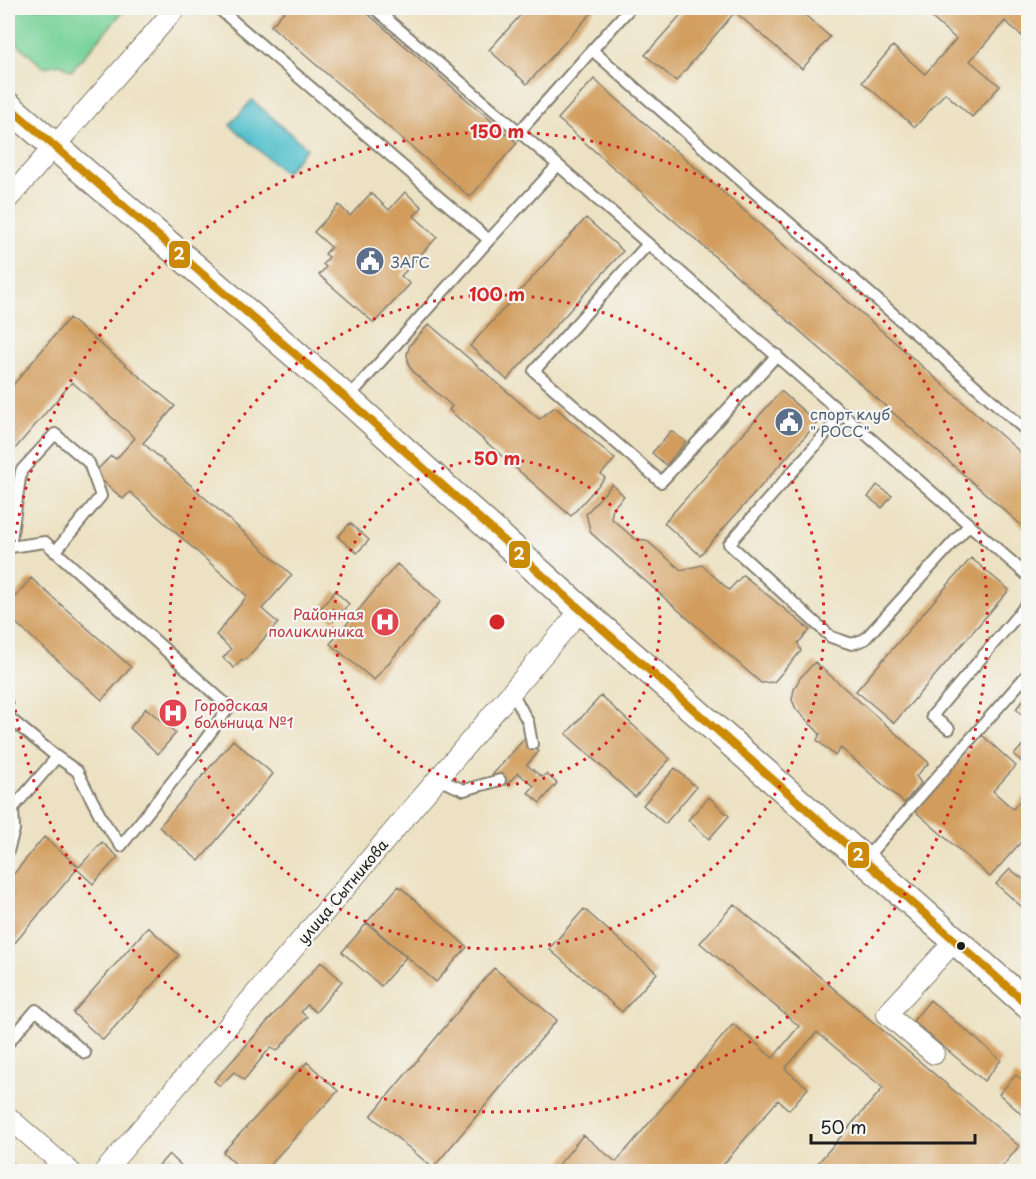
<svg xmlns="http://www.w3.org/2000/svg" width="1036" height="1179" font-family="'Playpen Sans',sans-serif">
  <style>
    .green { fill: #79d399; stroke: #4a785a; stroke-width: 1.5 }
    .water { fill: #53c0cc; stroke: #386e74; stroke-width: 1.5 }
    .building { fill: #d19c5b }
    .lines { fill: none; stroke-linecap: round; stroke-linejoin: round }
    .lane-casing { stroke: #847e6f; stroke-width: 14 }
    .street-casing { stroke: #847e6f; stroke-width: 22 }
    .secondary-casing { stroke: #847e6f; stroke-width: 30 }
    .lane { stroke: #fff; stroke-width: 10 }
    .street { stroke: #fff; stroke-width: 20 }
    .secondary { stroke: #fff; stroke-width: 27 }
    .bus-1-casing { stroke: #f6f6f2; stroke-width: 12 }
    .bus-1 { stroke: #cb8a06; stroke-width: 8 }
    .ring { fill: none; stroke: #d62828; stroke-width: 3; stroke-dasharray: 3 6 }
    .bus-dot { fill: #1c1c1c; stroke: #f6f6f2; stroke-width: 2 }
    .labels { text-anchor: middle; dominant-baseline: central; stroke-width: 4.5; stroke-linejoin: round; paint-order: stroke }
    .service-label { font-size: 15px; fill: #4e5e75; stroke: #f6f6f2; text-anchor: start }
    .health-label { font-size: 15px; fill: #be3a42; stroke: #f6f6f2; text-anchor: end }
    .street-label { font-size: 15px; fill: #1c1c1c; stroke: #f6f6f2 }
    .centre { fill: #d62828; stroke: #f6f6f2; stroke-width: 3 }
    .ring-label { font-size: 18px; text-anchor: middle; font-weight: bold; fill: #d62828; stroke: #f6f6f2; stroke-width: 4.5; stroke-linejoin: round; paint-order: stroke }
    .line-badge { stroke: #f6f6f2; stroke-width: 2 }
    .badge-label { font-size: 16px; text-anchor: middle; font-weight: bold; fill: #fff }
  </style>
  <rect width="100%" height="100%" fill="#f6f6f2"/>
  <filter id="ink" filterUnits="userSpaceOnUse"><feTurbulence type="fractalNoise" baseFrequency=".0167" numOctaves="2"/><feDisplacementMap in="SourceGraphic" scale="12" xChannelSelector="R" yChannelSelector="G"/><feConvolveMatrix kernelMatrix="1 2 1 2 8 2 1 2 1" color-interpolation-filters="sRGB"/></filter>
  <filter id="wash" filterUnits="userSpaceOnUse"><feTurbulence type="fractalNoise" baseFrequency=".008" numOctaves="4" result="noise"/><feDisplacementMap in="SourceGraphic" scale="24" xChannelSelector="R" yChannelSelector="G"/><feGaussianBlur stdDeviation="1.35" result="paint"/><feColorMatrix in="noise" values="0 0 0 0 0 0 0 0 0 0 0 0 0 0 0 0 0 1.4 0 .05"/><feComposite in="paint" operator="in"/></filter>
  <g filter="url(#wash)">
    <rect width="100%" height="100%" fill="#ece1c2"/>
    <path class="green" d="M8 8H126L71 71 61 64 43 67 8 35Z"/>
    <path class="water" d="M252 100 307 148 285 173 230 125Z"/>
    <g id="blocks">
      <path class="building" d="M287 8H361L517 143 470 197 271 26Z
        M527 8H596L527 84 489 50Z
        M687 8H797L830 37 802 69 735 12 676 81 645 55Z
        M929 8H1028V41L1005 21 970 61 1000 86 972 117 945 93 915 127 862 82 893 46 925 74 956 39 925 12Z
        M594 79 1028 459V531L558 119Z
        M405 192 422 207 414 216 437 237 401 276 410 284 374 323 319 275 326 267 323 264 329 257 325 254 331 247 314 232 339 205 350 216 371 193 389 210Z
        M586 218 623 251 507 380 470 346Z
        M69 318 175 406 143 443 292 575 262 609 278 623 244 661 242 659 234 668 223 658 231 649 216 635 247 596 130 492 123 499 94 473 111 456 116 459 135 438 72 382 8 457V391Z
        M429 324 539 419 555 407 615 459 601 474 605 478 571 516 449 410 452 406 415 374 409 366 407 354 410 345Z
        M781 391 817 423 700 555 664 523Z
        M671 431 686 442 666 465 652 453Z
        M612 484 624 496 613 508 611 518 635 539 646 540 681 570 702 565 729 590 743 575 810 630 798 643 801 651 774 682 761 683 591 533 586 514Z
        M877 485 892 496 882 508 868 497Z
        M350 523 369 540 357 553 338 537Z
        M971 558 1009 590 894 723 856 691Z
        M397 564 441 601 374 680 330 644Z
        M31 578 131 667 102 700 8 616V605Z
        M335 591 349 604 333 621 320 609Z
        M815 662 929 763 916 776 921 783 904 803 841 748 835 756 817 740 820 734 796 709 792 700 794 689 800 678Z
        M1028 694V720L1016 709Z
        M601 696 670 759 635 797 566 734Z
        M146 708 176 733 158 754 130 728Z
        M982 735 1016 766 993 791 1013 809 1028 792V834L990 877 915 811Z
        M525 738 539 751 527 765 542 777 546 774 557 783 540 803 528 793 534 786 518 773 506 785 493 774Z
        M1028 739V767L1014 755Z
        M233 740 273 774 199 861 159 827Z
        M675 768 696 787 665 824 643 805Z
        M709 797 729 816 709 839 688 820Z
        M44 837 79 867 102 842 118 857 93 884 77 869 8 951V881Z
        M1010 869 1028 883V902L1023 908 996 884Z
        M399 886 467 947 436 982 367 922Z
        M734 904 1019 1146 998 1172H810L883 1088 817 1032 785 1069 808 1088 789 1110 778 1100 717 1172H553L583 1135 616 1162 733 1024 773 1058 799 1026 700 943Z
        M584 909 657 973 622 1012 549 949Z
        M367 923 406 957 381 986 342 952Z
        M148 927 179 955 103 1040 73 1013Z
        M321 962 342 981 316 1012 307 1005 301 1012 307 1017 277 1051 270 1048 244 1080 234 1072 220 1086 214 1081Z
        M494 968 557 1020 433 1168 371 1116Z
        M930 1000 1001 1060 984 1081 913 1021Z
        M307 1062 338 1091 263 1172H244L223 1152Z
        M1016 1075 1028 1085V1120L999 1094Z
        M169 1154 188 1172H153Z
        M12 1163 22 1172H8V1168Z"/>
    </g>
  </g>
  <g filter="url(#ink)">
    <use href="#blocks" fill-opacity="0" stroke="#847e6f" stroke-width="1.5"/>
    <g class="lines">
      <g class="lane-casing">
        <path id="lane" d="M218 8 489 240 348 398
          M374 8 558 165
          M630 8 592 50 1028 432
          M519 132 592 50
          M489 240 558 165 1028 576
          M648 244 534 371 661 482 777 355
          M844 413 729 544 831 637 852 644 865 639 969 525
          M10 547 21 471 55 434 89 463 101 496 55 552
          M8 549 10 547 45 542 229 707 202 744 121 846 102 819 77 771 57 757
          M512 692 528 722 532 744
          M8 717 57 757 13 808 14 830 8 851
          M949 729 932 716 1028 603
          M437 779 464 790 500 780
          M864 860 1026 676 1028 677
          M8 1043 36 1010 85 1053"/>
      </g>
      <g class="street-casing">
        <path id="street" d="M8 199 176 8
          M934 1054 887 1014 955 941
          M8 1117 71 1172
          M104 1172 581 610"/>
      </g>
      <g class="secondary-casing">
        <path id="secondary" d="M8 106 347 399 581 610 1028 1005"/>
      </g>
      <use href="#lane" class="lane"/>
      <use href="#street" class="street"/>
      <use href="#secondary" class="secondary"/>
      <g class="bus-1-casing">
        <path id="bus-1" d="M8 106 347 399 581 610 1028 1005"/>
      </g>
      <use href="#bus-1" class="bus-1"/>
    </g>
  </g>
  <g class="ring">
    <circle cx="497" cy="622" r="163"/>
    <circle cx="497" cy="622" r="327"/>
    <path d="M8 596A490 490 0 1 1 8 648"/>
  </g>
  <defs>
    <g id="civic-disc" transform="scale(1.5)"><circle r="9.5" fill="#5c6f8a" stroke="#f6f6f2"/><path d="M-.6-6.5H3V-4.5H.6V-3L4-1V1h2V6H-6V1h2V-1L-.6-3ZM-1.2 2.5V6h2.4V2.5Z" fill="#fff"/></g>
    <g id="hospital-disc" transform="scale(1.5)"><circle r="9.5" fill="#e0444e" stroke="#f6f6f2"/><path d="M-5-5h3v3.5h4V-5h3V5h-3V1.5h-4V5h-3Z" fill="#fff"/></g>
  </defs>
  <g fill-rule="evenodd">
    <use href="#civic-disc" x="370" y="261"/>
    <use href="#civic-disc" x="789" y="422"/>
    <use href="#hospital-disc" x="385" y="622"/>
    <use href="#hospital-disc" x="173" y="713"/>
  </g>
  <circle class="bus-dot" cx="961" cy="946" r="5"/>
  <g class="labels">
    <g class="service-label">
      <text x="391" y="261">ЗАГС</text>
      <text x="810" y="413">спорт клуб<tspan x="810" dy="17">" РОСС"</tspan></text>
    </g>
    <g class="health-label">
      <text x="364" y="613">Районная<tspan x="364" dy="17">поликлиника</tspan></text>
      <text x="194" y="704" text-anchor="start">Городская<tspan x="194" dy="17">больница №1</tspan></text>
    </g>
    <g class="street-label">
      <text transform="translate(342 891) rotate(-50)">улица Сытникова</text>
    </g>
  </g>
  <circle cx="497" cy="622" r="9" class="centre"/>
  <g class="ring-label">
    <text x="497" y="138">150 m</text>
    <text x="497" y="301">100 m</text>
    <text x="497" y="465">50 m</text>
  </g>
  <g class="line-badge">
    <rect x="168" y="240" width="23" height="29" rx="6" fill="#cb8a06"/>
    <rect x="508" y="540" width="23" height="29" rx="6" fill="#cb8a06"/>
    <rect x="847" y="841" width="23" height="28" rx="6" fill="#cb8a06"/>
  </g>
  <g class="badge-label">
    <text x="179" y="260">2</text>
    <text x="519" y="560">2</text>
    <text x="858" y="861">2</text>
  </g>
  <rect width="1036" height="1179" fill="none" stroke="#f6f6f2" stroke-width="30"/>
  <path d="M811 1134v9h164v-9" fill="none" stroke="#1c1c1c" stroke-width="3"/>
  <text x="820" y="1134" font-size="18" fill="#1c1c1c" stroke="#f6f6f2" stroke-width="4.5" paint-order="stroke">50 m</text>
</svg>
